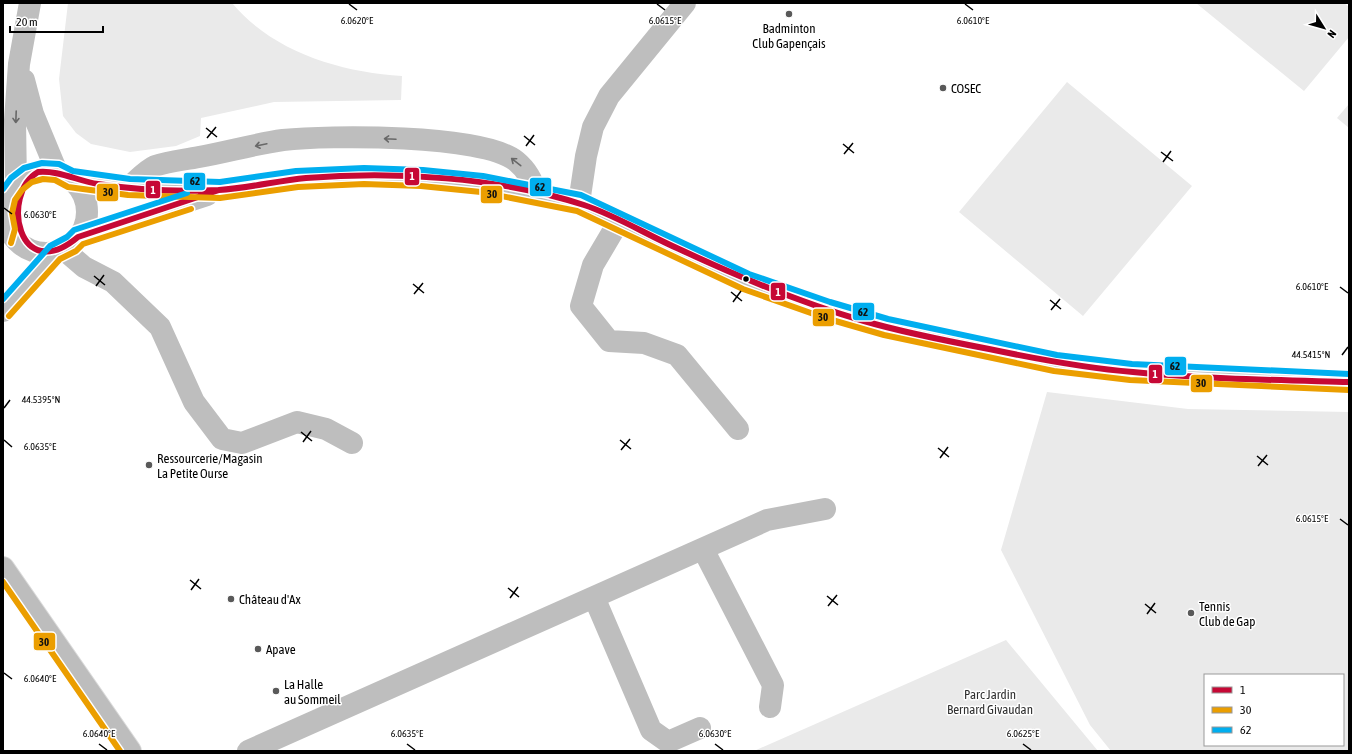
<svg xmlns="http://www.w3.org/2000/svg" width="1352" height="754" font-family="'Asap Condensed',sans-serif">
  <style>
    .green { fill: #eaeaea; fill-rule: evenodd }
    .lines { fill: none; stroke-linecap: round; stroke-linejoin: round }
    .major-casing { stroke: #dbdbdb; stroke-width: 24 }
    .minor { stroke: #bebebe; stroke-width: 22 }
    .major { stroke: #bdbdbd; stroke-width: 22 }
    .bus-1-casing { stroke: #fff; stroke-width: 9 }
    .bus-2-casing { stroke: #fff; stroke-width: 9 }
    .bus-3-casing { stroke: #fff; stroke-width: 9 }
    .bus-1 { stroke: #c60835; stroke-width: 6 }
    .bus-2 { stroke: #eb9e00; stroke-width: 6 }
    .bus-3 { stroke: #00aeef; stroke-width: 6 }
    .oneway { stroke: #686868 }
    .ticks { fill: none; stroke: #000; stroke-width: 1.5 }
    .poi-dot { fill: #595959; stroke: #fff; stroke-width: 1.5 }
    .bus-dot { fill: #000; stroke: #fff; stroke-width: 1.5 }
    .labels { text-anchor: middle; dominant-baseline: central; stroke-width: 3; stroke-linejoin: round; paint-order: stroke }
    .poi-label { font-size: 13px; fill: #000; stroke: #fff; text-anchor: start }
    .park-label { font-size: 13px; fill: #303030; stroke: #fff }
    .ticks-label { font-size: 10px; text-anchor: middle; fill: #000; stroke: #fff; stroke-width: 3; stroke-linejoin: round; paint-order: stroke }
    .line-badge { stroke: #fff; stroke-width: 1.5 }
    .badge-label { font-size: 11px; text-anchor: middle; font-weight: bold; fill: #fff }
    .pale-badge-label { font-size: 11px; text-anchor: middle; font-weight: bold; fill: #111 }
  </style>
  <rect width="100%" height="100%" fill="#fff"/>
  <path class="green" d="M68 3H232C273 52 340 72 402 76L401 100 274 102 201 118 200 136 176 146 130 152 91 144 76 133 63 116 59 79Z
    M1196 3H1344L1349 7V37L1304 91Z
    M1067 82 1192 186 1083 316 959 212Z
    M1349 104V128L1337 118Z
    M1047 392 1188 409 1349 412V751H1111L1090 725 1001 550ZM1205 675H1343V745H1205Z
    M1006 640 1098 751H754Z"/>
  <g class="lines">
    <g class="major-casing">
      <path id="major" d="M3 568 130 751"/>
    </g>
    <path class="minor" d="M24 80 33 114 57 172
      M5 212a41 41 0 1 1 82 0a41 41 0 1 1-82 0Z
      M70 179 129 187 220 190 297 179 364 176 422 178 482 184 579 203 746 281 828 310 886 327 1056 363 1131 372 1349 382
      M16 184 15 120 19 64 30 3
      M129 187C136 181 146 170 155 166 169 161 184 160 199 157 227 152 255 144 283 140 328 135 483 134 516 161 527 170 532 180 537 194
      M579 203 586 156 593 127 609 96 685 3
      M619 221 593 265 581 306 609 341 644 343 677 355 738 429
      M78 237 207 195
      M63 249 84 267 113 282 160 327 194 402 222 439 242 443 297 422 326 429 352 443
      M3 311 55 252
      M703 549 773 685 770 707
      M594 597 651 730 668 742 700 728
      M248 751 767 520 825 509"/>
    <use href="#major" class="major"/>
    <g class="bus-1-casing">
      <path id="bus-1" d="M38 172C58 170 78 181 98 184 137 190 180 192 219 190L78 237C18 287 0 194 38 172Z
        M219 190C248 188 277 181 306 178 395 171 498 177 584 205 617 216 647 235 679 249 739 277 800 303 864 321 905 333 947 341 989 349 1037 359 1085 368 1133 372 1205 379 1277 380 1349 382"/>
    </g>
    <g class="bus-2-casing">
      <path id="bus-2" d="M11 243 15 229 12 213 15 200 22 190 32 182 43 179 55 180 68 187 128 195 220 198 298 187 364 184 421 186 481 192 577 211 743 289 825 318 884 335 1054 371 1130 380 1349 390
        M9 316 60 259 76 251 83 244 191 209
        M3 582 120 751"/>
    </g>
    <g class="bus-3-casing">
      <path id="bus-3" d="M3 189 11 178 24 168 42 163 59 164 73 171 130 179 220 182 296 171 364 168 423 170 483 176 581 195 749 274 830 302 888 319 1057 355 1132 364 1349 374
        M3 299 50 246 67 237 74 230 187 193"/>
    </g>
    <use href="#bus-1" class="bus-1"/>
    <use href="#bus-2" class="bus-2"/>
    <use href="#bus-3" class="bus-3"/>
  </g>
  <defs><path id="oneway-shaft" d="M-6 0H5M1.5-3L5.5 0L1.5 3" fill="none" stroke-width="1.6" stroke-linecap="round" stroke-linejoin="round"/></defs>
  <g class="oneway">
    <use href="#oneway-shaft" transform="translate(16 117) rotate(92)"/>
    <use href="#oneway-shaft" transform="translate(390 139) rotate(-177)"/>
    <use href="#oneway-shaft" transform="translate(261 145) rotate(168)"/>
    <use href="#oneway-shaft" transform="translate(516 162) rotate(-142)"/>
  </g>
  <path class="ticks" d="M349 4 357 10M657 4 665 10M965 4 973 10M206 128 217 137M524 136 535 145M207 138 216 127M843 144 854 153M526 146 534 135M1161 152 1173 161M844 154 853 143M1163 162 1171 151M4 208 12 214M94 276 105 285M413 284 424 293M96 286 104 275M1340 287 1348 293M731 292 742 301M414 294 423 283M1050 300 1061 309M733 302 741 291M1051 310 1060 299M1342 355 1348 347M4 408 10 400M301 432 312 441M4 440 12 447M620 440 631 449M303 442 311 431M938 448 949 457M621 450 630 439M1257 456 1268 465M940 458 948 447M1258 466 1267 455M1340 519 1348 525M190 580 201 589M508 588 519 597M191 590 199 579M827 596 838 605M510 598 518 587M1145 604 1156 613M828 606 837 595M1147 614 1155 603M4 673 12 679M99 744 107 750M407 744 415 750M715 744 723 750M1023 744 1031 750"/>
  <g class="poi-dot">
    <circle cx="789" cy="14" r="4"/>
    <circle cx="943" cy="88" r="4"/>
    <circle cx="149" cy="465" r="4"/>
    <circle cx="231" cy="599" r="4"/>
    <circle cx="1191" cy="613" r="4"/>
    <circle cx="258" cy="649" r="4"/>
    <circle cx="276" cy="691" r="4"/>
  </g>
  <circle class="bus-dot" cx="746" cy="279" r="3.5"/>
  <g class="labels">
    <g class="poi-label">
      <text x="789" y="28" text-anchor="middle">Badminton<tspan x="789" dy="15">Club Gapençais</tspan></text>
      <text x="951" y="88">COSEC</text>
      <text x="157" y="458">Ressourcerie/Magasin<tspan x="157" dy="15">La Petite Ourse</tspan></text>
      <text x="239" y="599">Château d'Ax</text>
      <text x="1199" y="606">Tennis<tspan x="1199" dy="15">Club de Gap</tspan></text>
      <text x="266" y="649">Apave</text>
      <text x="284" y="684">La Halle<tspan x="284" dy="15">au Sommeil</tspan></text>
    </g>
    <g class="park-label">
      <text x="990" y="694">Parc Jardin<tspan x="990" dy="15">Bernard Givaudan</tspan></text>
    </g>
  </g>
  <g class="ticks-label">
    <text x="357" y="24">6.0620°E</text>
    <text x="973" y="24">6.0610°E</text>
    <text x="665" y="24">6.0615°E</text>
    <text x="40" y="218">6.0630°E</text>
    <text x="1312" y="290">6.0610°E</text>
    <text x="1311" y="358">44.5415°N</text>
    <text x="41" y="403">44.5395°N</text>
    <text x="40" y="450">6.0635°E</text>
    <text x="1312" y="522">6.0615°E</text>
    <text x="40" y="682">6.0640°E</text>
    <text x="99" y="737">6.0640°E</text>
    <text x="407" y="737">6.0635°E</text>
    <text x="715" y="737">6.0630°E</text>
    <text x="1023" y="737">6.0625°E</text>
  </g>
  <g class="line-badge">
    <rect x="404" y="167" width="16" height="19" rx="4" fill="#c60835"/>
    <rect x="183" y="172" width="23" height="19" rx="4" fill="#00aeef"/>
    <rect x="529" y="177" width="23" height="20" rx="4" fill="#00aeef"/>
    <rect x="145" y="180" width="16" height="19" rx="4" fill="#c60835"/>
    <rect x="96" y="183" width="23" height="19" rx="4" fill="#eb9e00"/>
    <rect x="480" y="185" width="23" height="19" rx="4" fill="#eb9e00"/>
    <rect x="770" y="282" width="16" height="19" rx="4" fill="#c60835"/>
    <rect x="852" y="302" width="23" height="19" rx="4" fill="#00aeef"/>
    <rect x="812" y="308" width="23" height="19" rx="4" fill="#eb9e00"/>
    <rect x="1164" y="356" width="23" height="20" rx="4" fill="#00aeef"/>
    <rect x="1148" y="364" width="15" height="20" rx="4" fill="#c60835"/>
    <rect x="1190" y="374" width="23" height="19" rx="4" fill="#eb9e00"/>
    <rect x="33" y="632" width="23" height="19" rx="4" fill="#eb9e00"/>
  </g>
  <g class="badge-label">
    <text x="412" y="180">1</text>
    <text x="153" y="194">1</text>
    <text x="778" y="296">1</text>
    <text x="1155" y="378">1</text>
  </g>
  <g class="pale-badge-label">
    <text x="195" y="185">62</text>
    <text x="540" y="191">62</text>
    <text x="108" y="196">30</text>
    <text x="492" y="198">30</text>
    <text x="863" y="316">62</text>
    <text x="823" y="321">30</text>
    <text x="1175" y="370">62</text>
    <text x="1201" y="387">30</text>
    <text x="44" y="646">30</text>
  </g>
  <rect width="1352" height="754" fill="none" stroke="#000000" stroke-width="8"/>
  <rect x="1204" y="674" width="140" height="72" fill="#ffffff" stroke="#999999"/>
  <rect x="1212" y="687" width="20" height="6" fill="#c60835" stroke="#999999"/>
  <text x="1240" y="694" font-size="12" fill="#000000">1</text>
  <rect x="1212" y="707" width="20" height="6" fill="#eb9e00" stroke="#999999"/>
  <text x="1240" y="714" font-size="12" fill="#000000">30</text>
  <rect x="1212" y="727" width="20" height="6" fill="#00aeef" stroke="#999999"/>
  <text x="1240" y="734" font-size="12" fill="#000000">62</text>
  <g transform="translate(1324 28) rotate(127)" stroke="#ffffff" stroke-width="3" paint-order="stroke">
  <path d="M0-3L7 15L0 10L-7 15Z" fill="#000000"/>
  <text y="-6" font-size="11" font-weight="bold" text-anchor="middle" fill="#000000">N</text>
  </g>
  <path d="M10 26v6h93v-6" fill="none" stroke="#000000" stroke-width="2"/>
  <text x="16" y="26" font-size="12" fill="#000000" stroke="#ffffff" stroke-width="3" paint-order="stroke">20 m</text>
</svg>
